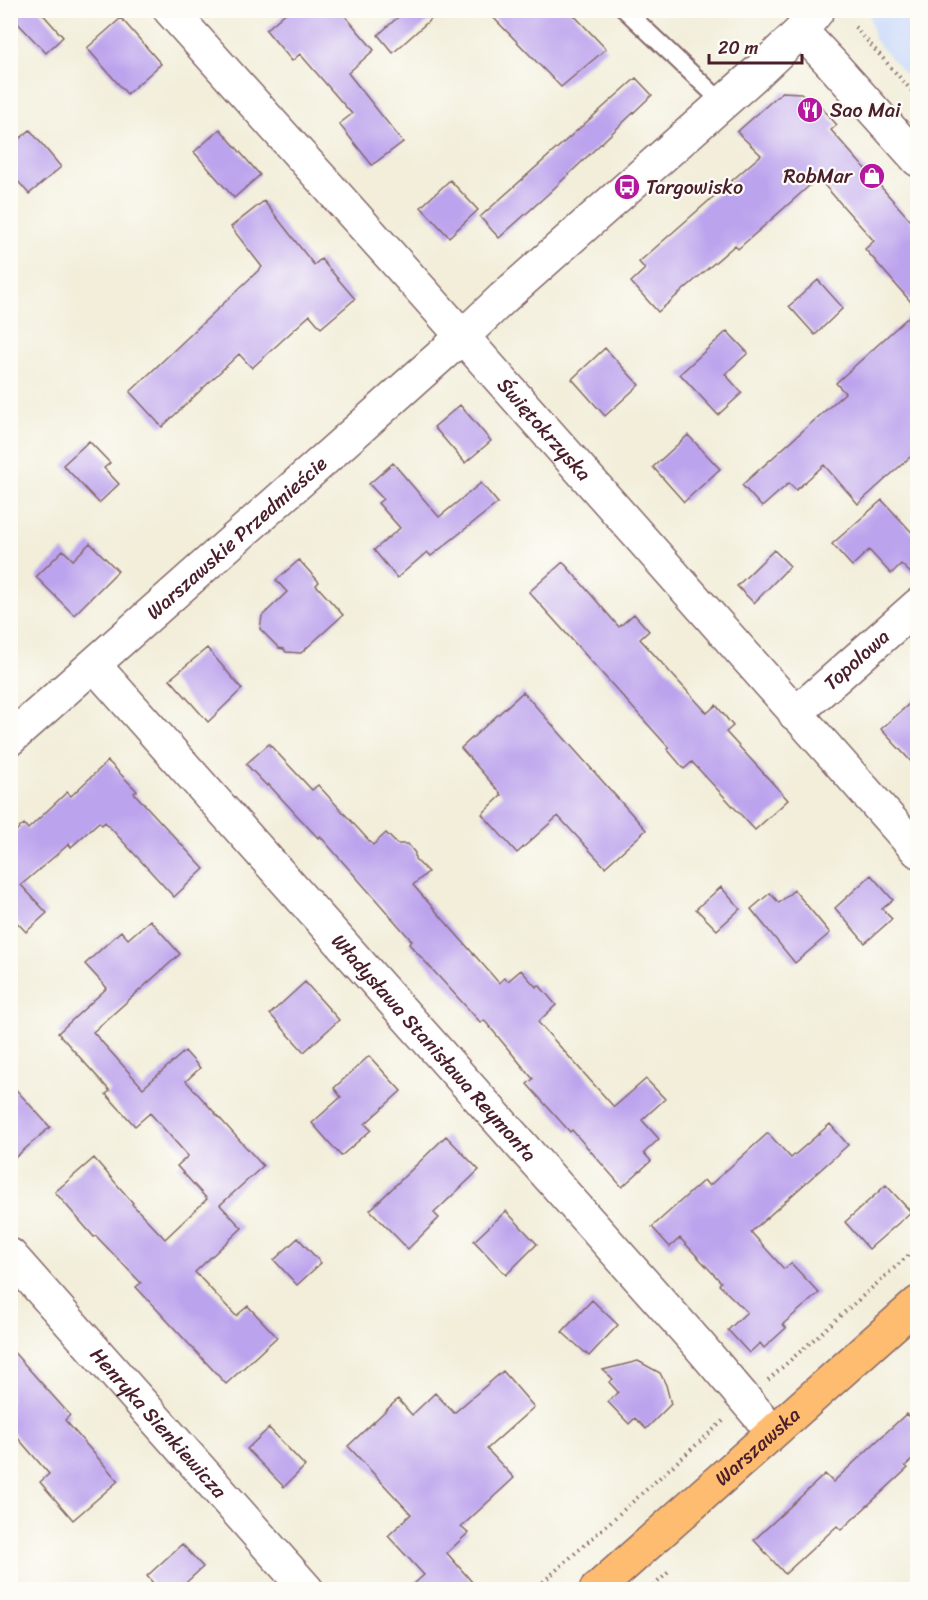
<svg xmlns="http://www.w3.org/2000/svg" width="928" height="1600" font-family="Sriracha,sans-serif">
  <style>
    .built { fill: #ccdbf9 }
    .building { fill: #bca3ed }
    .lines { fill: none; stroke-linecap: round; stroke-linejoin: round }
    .service-casing { stroke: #856768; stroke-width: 20 }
    .minor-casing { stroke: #856768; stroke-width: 36 }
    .tertiary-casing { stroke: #856768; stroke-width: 36 }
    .primary-casing { stroke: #856768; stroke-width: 36 }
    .path { stroke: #856768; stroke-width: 4; stroke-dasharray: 1.5 4.5; stroke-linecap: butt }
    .service { stroke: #fff; stroke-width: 16 }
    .minor { stroke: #fff; stroke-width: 33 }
    .tertiary { stroke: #fff; stroke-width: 33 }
    .primary { stroke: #fdbc70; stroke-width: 33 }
    .labels { text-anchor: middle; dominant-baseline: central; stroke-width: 4.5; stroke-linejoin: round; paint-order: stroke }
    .poi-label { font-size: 20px; fill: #4a1f2b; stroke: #fdfcf7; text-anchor: start }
    .street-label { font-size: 20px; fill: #4a1f2b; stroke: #fdfcf7 }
  </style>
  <rect width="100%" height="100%" fill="#fdfcf7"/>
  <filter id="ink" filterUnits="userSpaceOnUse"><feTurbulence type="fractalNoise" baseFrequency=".0167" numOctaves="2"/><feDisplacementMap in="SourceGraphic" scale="12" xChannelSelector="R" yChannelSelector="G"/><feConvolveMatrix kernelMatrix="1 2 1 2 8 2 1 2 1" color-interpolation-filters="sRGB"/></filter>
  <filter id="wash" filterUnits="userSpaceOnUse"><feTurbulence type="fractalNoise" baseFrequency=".008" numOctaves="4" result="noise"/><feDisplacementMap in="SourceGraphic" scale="24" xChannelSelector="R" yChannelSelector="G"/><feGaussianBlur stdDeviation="1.35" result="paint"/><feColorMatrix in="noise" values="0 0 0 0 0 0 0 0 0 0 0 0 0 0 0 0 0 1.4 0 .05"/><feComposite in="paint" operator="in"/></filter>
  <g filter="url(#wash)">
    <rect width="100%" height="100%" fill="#f2eeda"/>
    <path class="built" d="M869 11H917V88L874 39Z"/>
    <g id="blocks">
      <path class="building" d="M10 10H39L63 37 46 53 10 15Z
        M289 10H340L374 50 348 73 403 142 372 165 339 124 352 114 300 54 292 61 266 30Z
        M406 10H441L393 53 378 35Z
        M486 10H569L606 49 561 87Z
        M121 18 161 64 127 94 87 48Z
        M636 78 652 95 548 194 499 238 480 217Z
        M782 92 801 93 807 99 811 96 837 125 831 130 918 229V450L858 504 824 465 796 490 789 483 762 507 742 485 845 393 836 383 917 309 865 249 874 241 818 178 738 249 735 245 658 312 631 282 645 269 639 262 761 155 737 132Z
        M220 129 260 175 234 198 194 152Z
        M30 130 61 167 29 194 10 172V147Z
        M450 180 478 210 449 237 421 207Z
        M264 201 314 265 321 259 355 299 321 328 310 315 252 368 239 354 162 427 130 392 262 267 231 227Z
        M818 280 843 308 815 335 789 306Z
        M727 331 748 353 725 374 742 393 718 415 680 374Z
        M605 348 639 385 605 416 572 379Z
        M460 405 491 441 465 463 434 427Z
        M688 435 720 469 684 502 653 467Z
        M89 441 110 463 104 468 119 484 99 503 63 465Z
        M393 463 439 517 481 483 498 503 431 556 427 552 397 578 374 550 400 528 378 503 383 499 369 484Z
        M882 500 918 539V580L901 564 891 574 869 550 852 566 832 544Z
        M90 543 118 571 74 615 36 577 63 550 73 560Z
        M774 550 790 566 754 603 737 586Z
        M299 560 319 582 316 585 343 615 301 653 286 652 284 649 279 648 260 629 262 616 287 592 276 580Z
        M563 562 619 627 634 614 649 631 640 639 707 713 716 705 733 726 726 732 788 800 755 830 692 762 684 769 667 749 669 748 529 592Z
        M207 648 242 689 208 722 170 679Z
        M523 692 646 830 605 867 558 816 517 853 482 814 502 795 461 748Z
        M918 696V769L881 729Z
        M269 744 312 790 318 785 373 845 386 833 397 844H408L415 853V859L428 872 413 885 499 983 504 978 508 981 521 970 536 987 539 985 556 1005 538 1022 614 1107 646 1079 665 1099 642 1120 659 1139 644 1153 651 1161 622 1187 572 1130 570 1132 527 1084 533 1079 484 1020 481 1023 409 944 412 941 320 836 318 838 268 784 267 786 246 764Z
        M108 761 137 791 134 793 204 869 174 897 105 822 102 825 99 822 71 847 69 844 21 885 47 913 26 932 10 915V836L24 824 28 829 67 792 71 796Z
        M871 875 893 900 882 909 892 919 865 943 835 908Z
        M721 887 740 909 717 930 696 909Z
        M794 890 830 933 795 963 751 909 770 893 779 903Z
        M150 920 180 954 93 1032 143 1088 185 1051 200 1068 186 1081 263 1166 220 1205 242 1228 195 1272 236 1316 248 1306 277 1337 226 1384 136 1287 141 1283 96 1236 94 1237 55 1192 94 1158 133 1203 132 1204 165 1239 207 1199 177 1166 188 1156 150 1113 135 1126 106 1094 110 1091 58 1033 107 988 85 964 121 931 128 939Z
        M305 982 339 1020 304 1052 270 1014Z
        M369 1056 401 1091 365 1124 371 1130 341 1156 312 1123 341 1097 334 1088Z
        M10 1083 50 1127 10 1162Z
        M830 1124 848 1145 751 1232 784 1269 791 1263 819 1293 783 1324 786 1328 764 1348 760 1343 749 1353 728 1330 747 1312 719 1285 721 1282 680 1238 670 1247 652 1227 704 1180 709 1186 768 1133 791 1158Z
        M446 1136 479 1170 434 1213 439 1218 408 1249 370 1210Z
        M886 1185 911 1212 869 1249 845 1222Z
        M506 1211 537 1244 506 1275 474 1241Z
        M298 1238 321 1263 297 1285 274 1260Z
        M592 1300 618 1325 589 1356 562 1332Z
        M10 1348 70 1415 65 1420 118 1481 73 1520 40 1482 49 1474 10 1429Z
        M638 1361 660 1373 666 1385 671 1404 646 1429 635 1418 629 1424 608 1402 618 1392 609 1382 613 1379 603 1370Z
        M503 1371 534 1407 487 1449 514 1478 461 1527 468 1533 447 1553 479 1590H407L424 1575 388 1536 411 1514 348 1446 398 1399 412 1415 435 1393 454 1413Z
        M906 1414 918 1426V1455L905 1466 908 1468 841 1530 837 1526 785 1574 754 1540 825 1474 833 1482Z
        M269 1428 305 1466 284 1487 247 1449Z
        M182 1544 203 1567 178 1590H159L147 1576Z"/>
    </g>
  </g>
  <g filter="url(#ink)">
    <use href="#blocks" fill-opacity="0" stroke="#856768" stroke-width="1.5"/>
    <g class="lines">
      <g class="service-casing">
        <path id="service" d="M625 10 723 103"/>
      </g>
      <g class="minor-casing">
        <g id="minor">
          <path id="s1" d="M170 10 423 292 918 851"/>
          <path d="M801 31 833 65 918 160"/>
          <path id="s2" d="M94 665 697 1343 772 1431"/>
          <path id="s3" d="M795 714 918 605"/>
          <path id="s4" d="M10 1255 307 1590"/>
        </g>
      </g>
      <g class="tertiary-casing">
        <g id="tertiary">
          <path id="s5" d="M10 739 462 337 503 298 761 69 801 31 818 10"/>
        </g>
      </g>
      <g class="primary-casing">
        <g id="primary">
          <path id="s6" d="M596 1590 918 1303"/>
        </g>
      </g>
      <path class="path" d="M855 27 918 98
        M768 1380 918 1247
        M534 1590 723 1421
        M649 1590 671 1570"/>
      <use href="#service" class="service"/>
      <use href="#minor" class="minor"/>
      <use href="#tertiary" class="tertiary"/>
      <use href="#primary" class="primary"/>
    </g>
  </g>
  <defs>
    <g id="restaurant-disc" transform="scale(1.35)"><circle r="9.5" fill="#b5179e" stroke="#fdfcf7"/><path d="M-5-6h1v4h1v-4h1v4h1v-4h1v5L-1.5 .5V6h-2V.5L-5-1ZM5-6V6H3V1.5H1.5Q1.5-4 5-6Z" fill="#fff"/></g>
    <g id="shop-disc" transform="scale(1.35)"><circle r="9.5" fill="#b5179e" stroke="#fdfcf7"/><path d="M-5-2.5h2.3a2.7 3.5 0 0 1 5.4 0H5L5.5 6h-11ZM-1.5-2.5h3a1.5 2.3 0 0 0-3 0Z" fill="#fff"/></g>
    <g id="bus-disc" transform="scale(1.35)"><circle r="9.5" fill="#b5179e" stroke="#fdfcf7"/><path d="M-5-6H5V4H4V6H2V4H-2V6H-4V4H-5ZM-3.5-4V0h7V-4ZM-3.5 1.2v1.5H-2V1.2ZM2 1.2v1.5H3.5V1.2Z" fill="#fff"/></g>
  </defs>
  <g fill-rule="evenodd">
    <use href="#restaurant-disc" x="810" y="110"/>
    <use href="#shop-disc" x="872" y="176"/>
    <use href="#bus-disc" x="627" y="187"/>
  </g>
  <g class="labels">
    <g class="poi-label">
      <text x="830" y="110">Sao Mai</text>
      <text x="852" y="176" text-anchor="end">RobMar</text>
      <text x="646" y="187">Targowisko</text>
    </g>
    <g class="street-label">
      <text stroke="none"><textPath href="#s1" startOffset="562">Świętokrzyska</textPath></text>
      <text stroke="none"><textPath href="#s5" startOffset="303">Warszawskie Przedmieście</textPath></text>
      <text stroke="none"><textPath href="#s3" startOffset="82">Topolowa</textPath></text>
      <text stroke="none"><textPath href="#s2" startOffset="512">Władysława Stanisława Reymonta</textPath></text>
      <text stroke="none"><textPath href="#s4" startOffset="224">Henryka Sienkiewicza</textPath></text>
      <text stroke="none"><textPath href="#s6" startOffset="216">Warszawska</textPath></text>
    </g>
  </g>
  <rect width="928" height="1600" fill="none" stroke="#fdfcf7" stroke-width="36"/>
  <path d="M709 54v9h93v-9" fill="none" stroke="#4a1f2b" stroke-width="3"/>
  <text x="718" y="54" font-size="18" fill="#4a1f2b" stroke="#fdfcf7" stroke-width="4.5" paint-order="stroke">20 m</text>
</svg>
